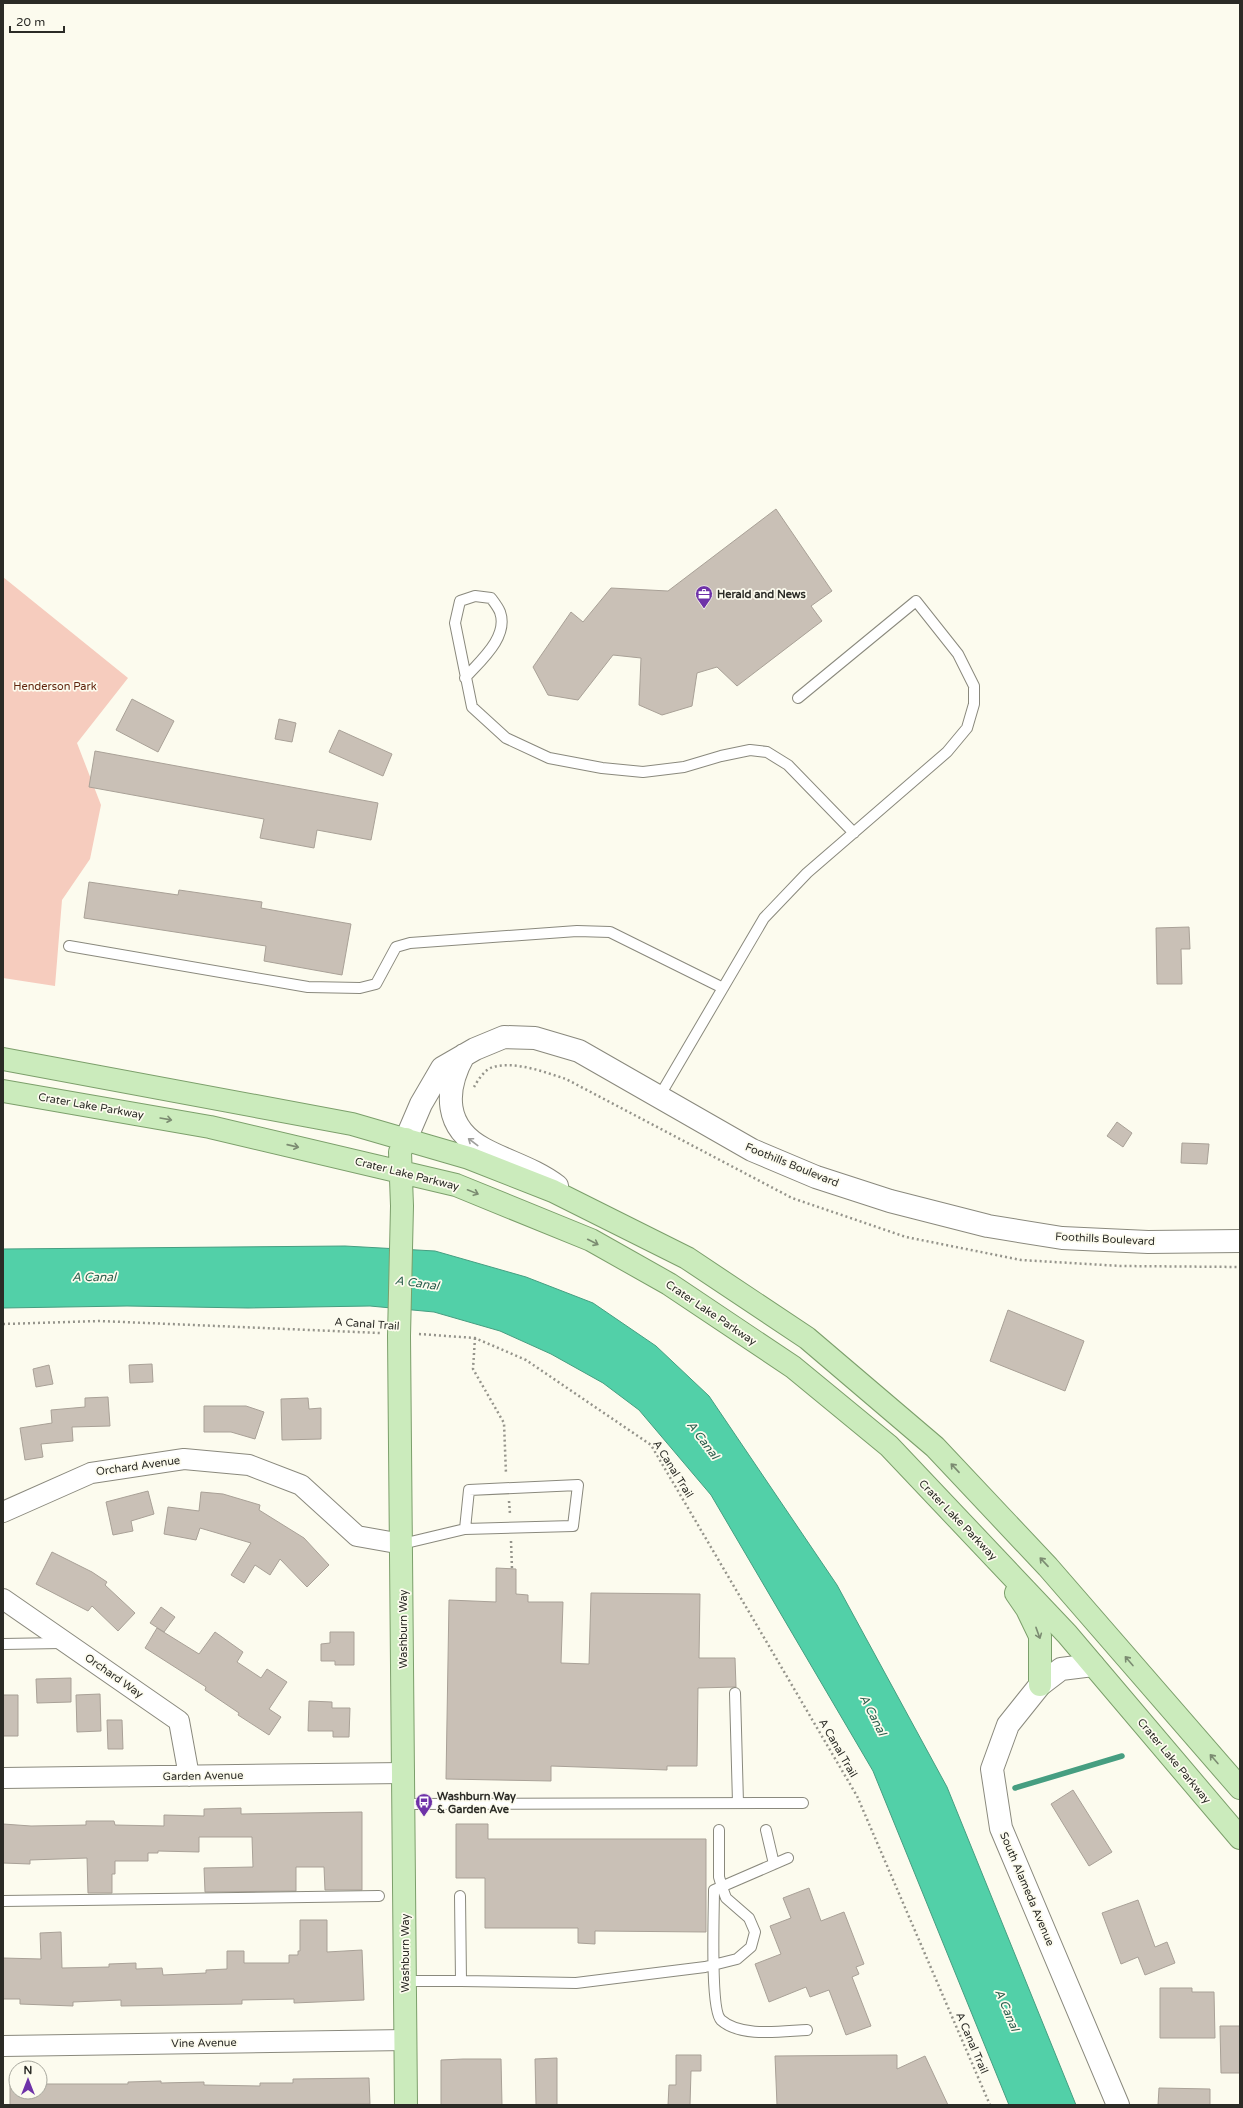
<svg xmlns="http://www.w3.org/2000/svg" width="1243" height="2108" font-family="'Varela Round',sans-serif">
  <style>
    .green { fill: #f6ccbe }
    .water { fill: #52d0a8; stroke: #469e81 }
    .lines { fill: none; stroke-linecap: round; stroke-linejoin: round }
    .stream { stroke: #469e81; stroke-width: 5.5 }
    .building { fill: #c9c0b6; stroke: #a9a197 }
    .lane-casing { stroke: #8a897d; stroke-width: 12 }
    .street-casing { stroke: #8a897d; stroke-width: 22 }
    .secondary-casing { stroke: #8a897d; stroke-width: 24 }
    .primary-casing { stroke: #7c9f6b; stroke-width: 24 }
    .path { stroke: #95948b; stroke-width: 2.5; stroke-dasharray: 2 3; stroke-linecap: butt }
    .lane { stroke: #fff; stroke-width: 10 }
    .street { stroke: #fff; stroke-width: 20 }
    .secondary { stroke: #fff; stroke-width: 22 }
    .primary { stroke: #cbebbc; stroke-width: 22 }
    .oneway { stroke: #7b8b71 }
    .oneway2 { stroke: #a0a09d }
    .labels { text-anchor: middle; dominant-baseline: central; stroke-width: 3.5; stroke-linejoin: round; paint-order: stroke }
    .poi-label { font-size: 11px; font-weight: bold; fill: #2b2b26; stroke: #fcfbee; text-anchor: start }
    .park-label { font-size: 11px; fill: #61250e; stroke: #fcfbee }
    .street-label { font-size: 11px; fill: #2b2b26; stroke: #fcfbee }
    .water-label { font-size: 12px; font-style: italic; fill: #2d5f4e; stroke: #fcfbee }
  </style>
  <rect width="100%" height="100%" fill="#fcfbee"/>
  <path class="green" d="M3 577 128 678 77 743 101 805 90 859 62 900 55 986 3 978Z"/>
  <path class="water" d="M345 1246 435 1251 526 1277 593 1303 656 1346 709 1396 837 1585 947 1787 1076 2105H1009L873 1771 711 1495 639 1410 603 1383 551 1354 500 1331 434 1312 370 1306 248 1308 127 1306 3 1308V1249Z"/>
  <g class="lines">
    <path class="stream" d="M1015 1788 1122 1756"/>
  </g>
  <path class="building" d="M776 509 832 591 811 606 822 621 737 686 717 667 697 673 692 706 662 715 639 705 641 658 613 655 578 700 548 695 533 667 571 612 583 622 611 588 668 591Z
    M132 699 174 721 158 752 116 730Z
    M279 719 296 723 292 742 275 739Z
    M339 730 392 754 383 776 329 752Z
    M95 751 378 803 371 840 317 830 314 848 260 838 264 819 89 787Z
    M89 882 178 895 179 890 262 902 261 908 351 924 342 975 264 961 266 946 84 918Z
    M1189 927 1190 949H1181L1182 984H1157L1156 928Z
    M1117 1122 1132 1133 1123 1147 1107 1136Z
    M1182 1143 1209 1144 1207 1164 1181 1163Z
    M1008 1310 1084 1341 1065 1391 990 1361Z
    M152 1364 153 1382 130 1383 129 1365Z
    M49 1365 53 1384 36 1387 33 1369Z
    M108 1397 110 1426 72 1427 73 1441 41 1444 43 1457 25 1460 20 1428 52 1423 51 1410 85 1407V1398Z
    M308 1398 309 1409 321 1408V1439L282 1440 281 1399Z
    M204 1406H246L264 1412 255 1439 231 1432H204Z
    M148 1491 154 1514 131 1521 133 1531 113 1535 106 1502Z
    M201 1492 223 1494 260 1505 259 1510 304 1538 329 1565 307 1587 280 1559 270 1575 255 1565 244 1583 231 1575 251 1543 200 1528 196 1540 164 1534 168 1507 199 1511Z
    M52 1552 92 1572 107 1582 105 1585 135 1613 118 1631 92 1606 88 1611 36 1584Z
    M496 1568 516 1569V1594L528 1595V1602H563L561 1663 589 1664 591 1593 700 1594 699 1658H735L736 1687 698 1688 697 1766H667V1770L551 1766V1781L446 1779 449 1600 496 1602Z
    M161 1607 175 1617 164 1632 150 1623Z
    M157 1628 199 1654 215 1632 243 1652 237 1662 261 1678 267 1669 287 1682 269 1709 281 1717 269 1735 238 1715 239 1713 205 1690 206 1687 145 1648Z
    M330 1632H354V1665H335V1661H321V1644L330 1643Z
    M71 1678V1702L37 1703 36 1679Z
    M100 1694 101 1731 77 1732 76 1695Z
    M3 1695H18V1736H3Z
    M309 1701 332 1702V1708H350L349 1737H333V1731H308Z
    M107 1720H122L123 1749H108Z
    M1073 1790 1112 1852 1089 1866 1051 1804Z
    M241 1808V1814L362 1812V1890H325L324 1867H296V1891L205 1892 204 1868 253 1867 252 1837H199V1852L158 1851V1853H148V1861H115V1874H112V1893H88L87 1858 30 1860V1864L3 1863V1824L31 1826 86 1825V1821H114L115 1825 164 1826V1815L204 1816V1809Z
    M456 1824H488V1839H706V1932L595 1931V1944L578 1943V1928H485V1878H456Z
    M809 1888 821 1921 844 1912 864 1964 856 1967 859 1974 852 1977 871 2026 846 2035 829 1990 810 1997 806 1987 769 2002 755 1964 781 1954 770 1926 791 1918 783 1898Z
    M1138 1900 1155 1947 1167 1942 1175 1963 1145 1975 1138 1957 1121 1964 1102 1913Z
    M300 1920H327V1952L362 1950 364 2000 294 2003V1999L242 2000V2004L121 2006V2000L73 2002V2006L20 2004V1999H3V1958L41 1959 40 1933 61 1932 62 1968 109 1967V1964L136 1963V1969L162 1968 163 1975 206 1973V1970L227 1969V1951H244V1963H289V1955H298V1951H300Z
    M1160 1988H1192V1992H1214L1215 2038H1160Z
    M1220 2026H1240V2073H1221Z
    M676 2055H701V2071H691L690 2105H668L669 2085H676Z
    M897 2055V2069L925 2056 948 2105H777L775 2056Z
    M557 2058V2105H536L535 2059Z
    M463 2059H501L502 2105H441V2060Z
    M369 2078 370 2104 10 2105V2084H16V2092H40V2084H128V2082L161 2081V2083L204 2082V2085L260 2086V2083H293V2079Z
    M1159 2088 1210 2089V2105H1158Z"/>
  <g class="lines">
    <g class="lane-casing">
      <path id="lane" d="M465 678C480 661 509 637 500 612 498 607 494 602 491 598L475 596 460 601 455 623 472 707 506 738 549 758 602 768 643 772 684 767 721 756 750 750 767 752 788 765 854 833
        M69 946 308 987 360 988 376 984 396 947 410 943 577 931 610 932 723 988
        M659 1097 764 918 807 873 947 752 967 728 974 704V686L958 654 916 601 798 698
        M402 1544 465 1529 573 1526 578 1485 469 1490 465 1529
        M3 1644 61 1643
        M735 1693 738 1803
        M404 1804 803 1803
        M766 1830 774 1864
        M788 1858 714 1890C714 1910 710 2010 721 2020 741 2038 783 2031 807 2030
        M3 1901 379 1896
        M405 1981H461L460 1896
        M461 1981 576 1983 705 1967 737 1959 751 1947 755 1932 749 1918 726 1898 722 1887 719 1877V1830"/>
    </g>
    <g class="street-casing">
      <path id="street" d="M3 1512 91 1473 184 1459 249 1465 301 1485 357 1536 402 1544
        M3 1599 179 1721 189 1776
        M3 1778 404 1773
        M3 2046 406 2040"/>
    </g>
    <g class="secondary-casing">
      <path id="secondary" d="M464 1055C444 1091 444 1128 484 1149 508 1162 535 1169 557 1186
        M406 1139 421 1104 442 1068 475 1049 504 1037 535 1038 579 1051 752 1150 816 1177 890 1201 988 1226 1062 1238 1148 1242 1240 1241
        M1093 1665 1061 1669 1040 1685 1008 1725 992 1769 1001 1828 1118 2105"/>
    </g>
    <g class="primary-casing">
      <path id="primary" d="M3 1059 352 1124 469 1158 553 1191 687 1258 807 1338 935 1447 1048 1567 1240 1788
        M3 1091 210 1127 456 1185 591 1240 669 1284 793 1367 889 1446 1067 1634 1240 1838
        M406 1139 400 1152 402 1206 399 1336 406 2105
        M1016 1593 1027 1609 1040 1636V1685"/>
    </g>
    <path class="path" d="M474 1087C478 1080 485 1069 493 1067 517 1061 544 1072 566 1079L792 1198 906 1237 1021 1260 1121 1266 1240 1267
      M3 1324 100 1321 380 1333
      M419 1334 475 1338 526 1360 651 1445 857 1796 990 2105
      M475 1338 473 1369 504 1423 506 1474
      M509 1501 510 1514
      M511 1541 512 1569"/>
    <use href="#lane" class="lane"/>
    <use href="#street" class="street"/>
    <use href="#secondary" class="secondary"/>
    <use href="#primary" class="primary"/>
  </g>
  <defs><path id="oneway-shaft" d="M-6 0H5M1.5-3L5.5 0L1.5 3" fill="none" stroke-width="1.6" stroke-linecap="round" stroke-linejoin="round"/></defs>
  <g class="oneway">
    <use href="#oneway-shaft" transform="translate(166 1119) rotate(10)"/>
    <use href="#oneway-shaft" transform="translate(293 1146) rotate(13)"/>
    <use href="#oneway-shaft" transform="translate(473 1192) rotate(22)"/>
    <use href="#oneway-shaft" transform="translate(593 1242) rotate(27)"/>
    <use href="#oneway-shaft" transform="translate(955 1468) rotate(-133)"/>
    <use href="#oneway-shaft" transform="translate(1044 1562) rotate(-133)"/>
    <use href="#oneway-shaft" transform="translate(1038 1633) rotate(70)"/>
    <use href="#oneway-shaft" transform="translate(1129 1661) rotate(-131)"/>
    <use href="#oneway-shaft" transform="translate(1214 1759) rotate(-131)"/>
  </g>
  <use class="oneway2" href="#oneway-shaft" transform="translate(473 1142) rotate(-143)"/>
  <defs>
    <g id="office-pin" transform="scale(0.9)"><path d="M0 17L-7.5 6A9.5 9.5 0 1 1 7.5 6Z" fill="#6e32a8" stroke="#fcfbee"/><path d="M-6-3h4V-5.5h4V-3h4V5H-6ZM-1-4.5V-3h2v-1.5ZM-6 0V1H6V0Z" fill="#fff"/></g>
    <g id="bus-pin" transform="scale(0.9)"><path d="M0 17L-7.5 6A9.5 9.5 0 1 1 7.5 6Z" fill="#6e32a8" stroke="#fcfbee"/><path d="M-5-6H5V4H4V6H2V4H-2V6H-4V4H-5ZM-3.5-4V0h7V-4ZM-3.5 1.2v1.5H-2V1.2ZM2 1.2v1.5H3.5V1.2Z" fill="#fff"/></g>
  </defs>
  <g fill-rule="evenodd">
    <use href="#office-pin" x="704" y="594"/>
    <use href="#bus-pin" x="424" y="1802"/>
  </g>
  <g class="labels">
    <g class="poi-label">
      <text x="717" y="594">Herald and News</text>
      <text x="437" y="1796">Washburn Way<tspan x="437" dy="13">&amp; Garden Ave</tspan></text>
    </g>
    <g class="park-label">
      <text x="55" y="686">Henderson Park</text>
    </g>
    <g class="street-label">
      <text transform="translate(91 1106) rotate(10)">Crater Lake Parkway</text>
      <text transform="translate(792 1165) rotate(22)">Foothills Boulevard</text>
      <text transform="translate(407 1174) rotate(14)">Crater Lake Parkway</text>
      <text transform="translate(1105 1239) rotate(3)">Foothills Boulevard</text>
      <text transform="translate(711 1313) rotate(34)">Crater Lake Parkway</text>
      <text transform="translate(367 1324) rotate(4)">A Canal Trail</text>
      <text transform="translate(138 1466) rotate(-8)">Orchard Avenue</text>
      <text transform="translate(673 1469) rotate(58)">A Canal Trail</text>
      <text transform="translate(958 1520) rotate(46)">Crater Lake Parkway</text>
      <text transform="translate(403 1629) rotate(-90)">Washburn Way</text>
      <text transform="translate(114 1676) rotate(35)">Orchard Way</text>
      <text transform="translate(838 1748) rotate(60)">A Canal Trail</text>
      <text transform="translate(1174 1761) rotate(50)">Crater Lake Parkway</text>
      <text transform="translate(203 1776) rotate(-1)">Garden Avenue</text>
      <text transform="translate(1027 1889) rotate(67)">South Alameda Avenue</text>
      <text transform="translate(405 1953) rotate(-90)">Washburn Way</text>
      <text transform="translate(204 2043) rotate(-1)">Vine Avenue</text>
      <text transform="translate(972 2043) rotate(67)">A Canal Trail</text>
    </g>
    <g class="water-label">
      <text x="94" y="1277">A Canal</text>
      <text transform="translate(417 1283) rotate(8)">A Canal</text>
      <text transform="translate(703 1440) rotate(53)">A Canal</text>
      <text transform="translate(873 1715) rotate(63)">A Canal</text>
      <text transform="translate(1007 2010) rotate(67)">A Canal</text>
    </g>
  </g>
  <rect width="1243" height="2108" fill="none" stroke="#2b2b26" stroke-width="8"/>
  <g transform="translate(28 2080)"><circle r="19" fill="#fcfbee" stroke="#a8a89e"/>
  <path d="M0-3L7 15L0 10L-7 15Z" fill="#6e32a8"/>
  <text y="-6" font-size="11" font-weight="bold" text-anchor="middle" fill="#2b2b26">N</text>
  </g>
  <path d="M10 26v6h54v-6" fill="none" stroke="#2b2b26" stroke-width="2"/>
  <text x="16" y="26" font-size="12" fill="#2b2b26" stroke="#fcfbee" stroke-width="3" paint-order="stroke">20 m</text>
</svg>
